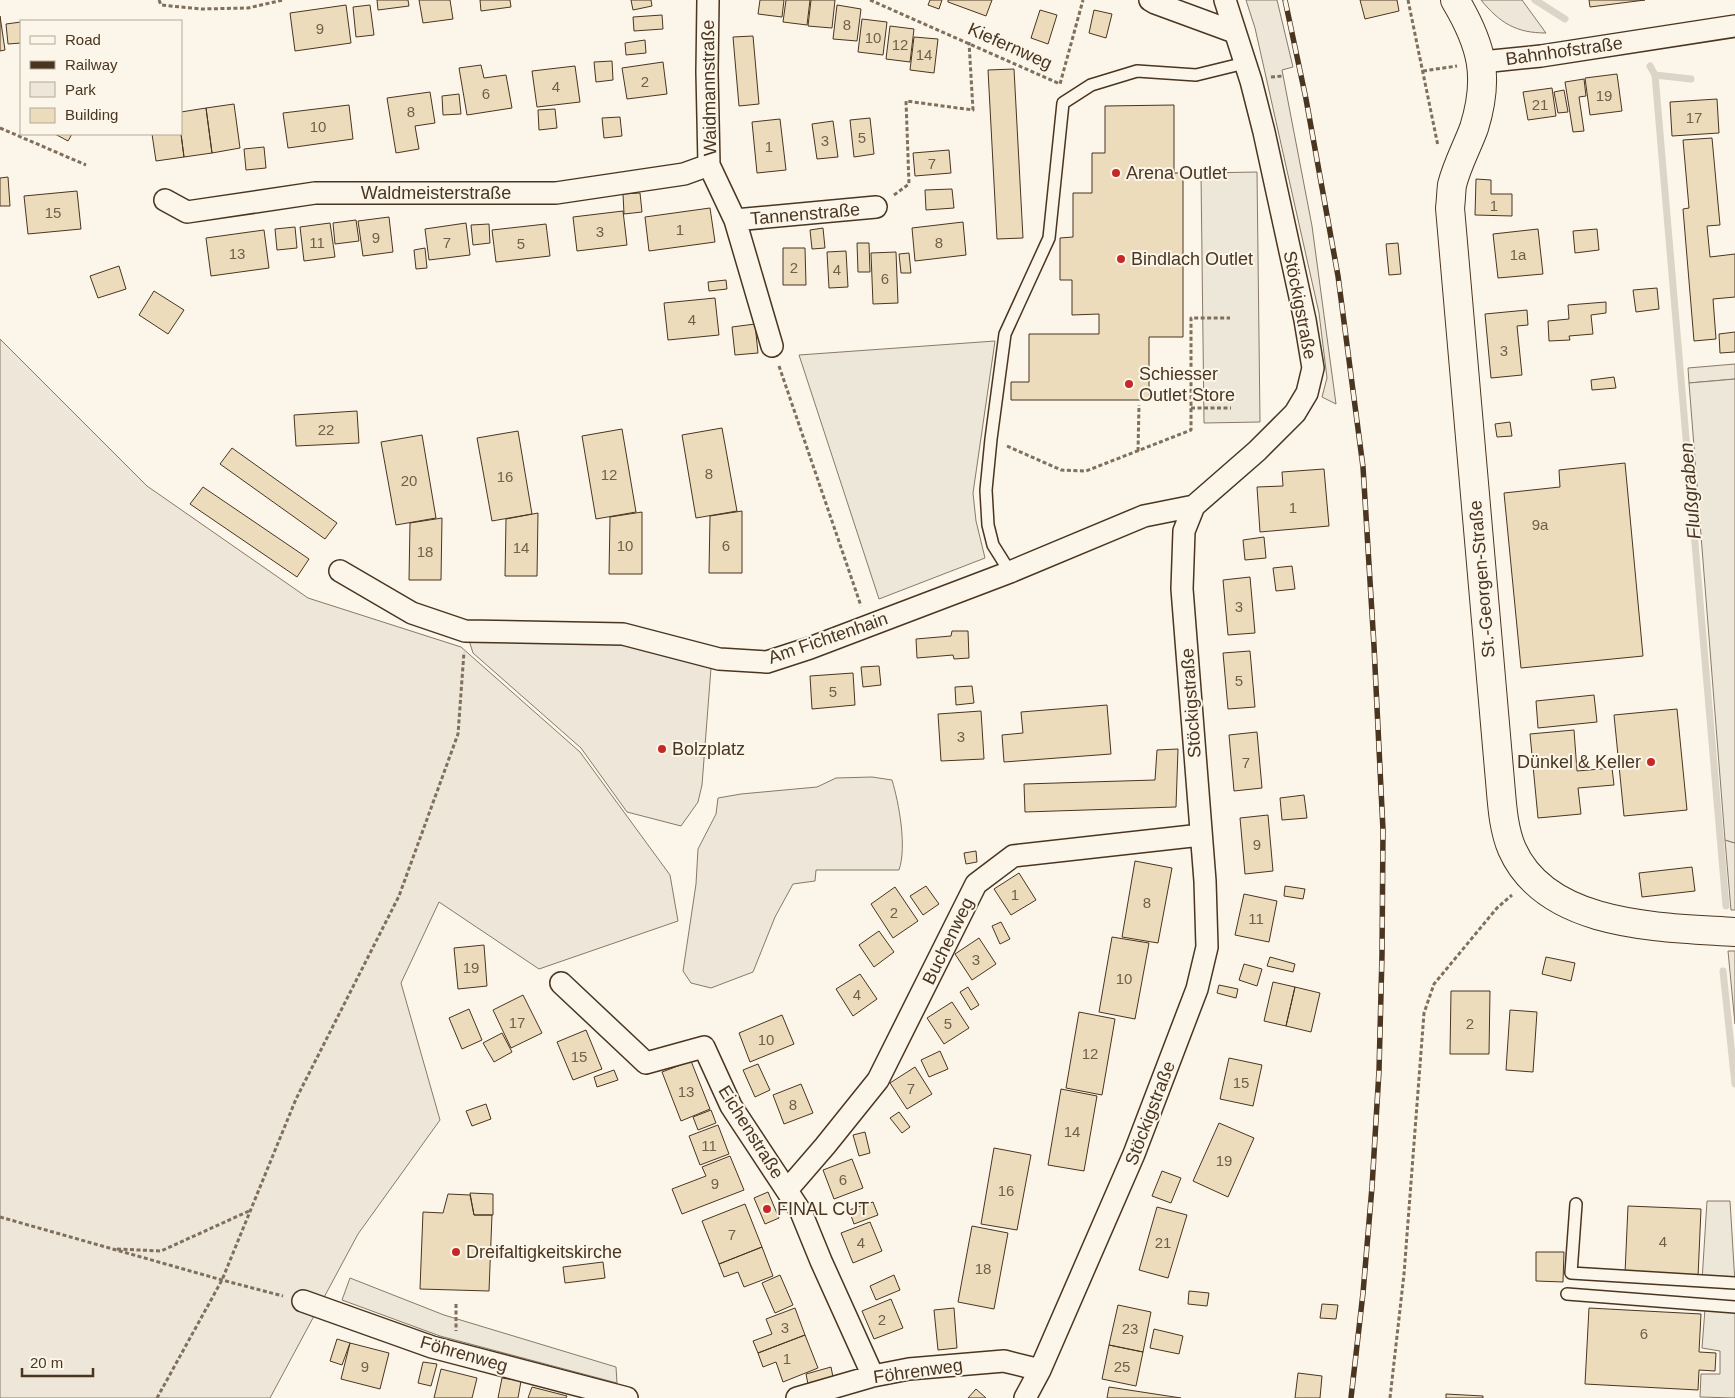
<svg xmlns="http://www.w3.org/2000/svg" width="1735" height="1398" font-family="Arial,sans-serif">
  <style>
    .green { fill: #ede6d9; stroke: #887966 }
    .parking { fill: #ede7d9; stroke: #887966 }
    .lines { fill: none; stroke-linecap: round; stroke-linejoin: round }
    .stream { stroke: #dcd4c6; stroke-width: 7 }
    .building { fill: #ecdcbc; stroke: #4a3520 }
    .lane-casing { stroke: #4a3520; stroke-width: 14 }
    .street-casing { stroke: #4a3520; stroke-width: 24 }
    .secondary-casing { stroke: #4a3520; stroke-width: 30 }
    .path { stroke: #7f6f5c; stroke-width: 3; stroke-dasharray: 4 2.5; stroke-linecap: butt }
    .lane { stroke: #fbf6e9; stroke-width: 11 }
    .street { stroke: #fbf6e9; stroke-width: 21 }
    .secondary { stroke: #fbf6e9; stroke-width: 28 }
    .rail-casing { stroke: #4a3520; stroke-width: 5.5 }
    .rail { stroke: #fbf6e9; stroke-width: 4; stroke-dasharray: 11; stroke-linecap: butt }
    .poi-dot { fill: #c62828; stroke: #fbf6e9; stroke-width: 2 }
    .labels { text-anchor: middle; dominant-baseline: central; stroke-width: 4; stroke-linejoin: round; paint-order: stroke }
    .number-label { font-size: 15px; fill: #725f47 }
    .street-label { font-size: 18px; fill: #4a3520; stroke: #fbf6e9 }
    .poi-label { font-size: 18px; fill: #4a3520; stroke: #fbf6e9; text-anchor: start }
    .water-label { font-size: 19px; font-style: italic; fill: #4a3520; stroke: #fbf6e9 }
  </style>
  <rect width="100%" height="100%" fill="#fbf6e9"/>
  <path class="green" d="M1246 0H1277L1293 67 1282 70 1312 226 1336 404 1322 397 1327 378 1319 313 1255 28Z
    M1481 0H1522L1546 33C1516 33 1500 23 1481 0Z
    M0 339 147 486 308 598 461 647 580 752 670 875 678 921 539 969 439 902 401 983 440 1120 358 1234 270 1398H0Z
    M1735 364V379L1689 383 1688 368Z
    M468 637 621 643 711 668 702 785 698 802 681 826 627 812 581 748 473 653Z
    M872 777 892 780C899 803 907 847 899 870H816L815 881 793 884 775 917 753 972 711 988 691 983 683 971 696 884 698 849 716 814 718 798 741 794 817 787 836 778Z
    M1725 840 1735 843V910H1731Z
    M1728 951H1735V1024Z"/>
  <path class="parking" d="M1257 172 1260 422 1204 423 1201 173Z
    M995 341 973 493 976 521 985 558 879 599 799 355Z
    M1735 379V843L1725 840 1689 383Z
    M1707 1201H1730L1735 1283 1702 1281Z
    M350 1278 444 1315 616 1367 617 1383 440 1336 342 1300Z
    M1705 1309 1735 1313V1398L1700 1397 1701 1374H1720V1351L1702 1348Z"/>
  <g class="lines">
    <path class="stream" d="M1535 0 1565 19
      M1650 66 1655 75 1726 906
      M1655 75 1691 79
      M1723 971 1735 1084"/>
  </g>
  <path class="building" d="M377 0H408L409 6 378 10Z
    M419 0H450L453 19 423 23Z
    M480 0H510L511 7 481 11Z
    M631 0H651L652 6 633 10Z
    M760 0H784L782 17 758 14Z
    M786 0H810L807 25 783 22Z
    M811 0H835L832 28 808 26Z
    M930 0H942L939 9 928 5Z
    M948 0H992L986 16 948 2Z
    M1360 0H1397L1399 11 1365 19Z
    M1589 0H1645L1590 7Z
    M346 5 351 43 295 51 290 13Z
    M370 5 374 35 356 37 353 7Z
    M837 5 861 9 857 41 833 39Z
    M1040 10 1057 15 1048 44 1031 38Z
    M1094 10 1112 14 1106 38 1089 33Z
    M662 15 663 29 634 31 633 17Z
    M0 16 5 50 0 51Z
    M862 19 887 22 883 55 858 52Z
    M21 22V43L8 44 6 24Z
    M890 26 914 29 910 62 886 59Z
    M753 36 759 104 739 106 733 37Z
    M914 37 938 39 934 73 910 70Z
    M645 40 646 53 626 55 625 43Z
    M612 61 613 80 596 82 594 62Z
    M663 62 667 94 627 99 622 68Z
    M481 65 484 78 506 75 512 108 467 115 459 68Z
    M575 66 580 102 537 107 532 71Z
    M1014 69 1023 238 997 239 988 70Z
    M1617 74 1622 111 1590 115 1585 78Z
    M1584 79 1586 96 1579 97 1584 131 1573 132 1565 82Z
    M1552 88 1556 116 1528 120 1523 92Z
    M1564 90 1568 112 1558 113 1554 92Z
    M430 92 435 123 415 126 419 149 396 153 387 98Z
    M459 94 461 114 443 115 442 96Z
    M1717 99 1719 133 1672 136 1670 102Z
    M234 104 240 148 212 153 206 108Z
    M349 105 353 139 288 148 283 113Z
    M1174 105V173H1183V337H1149V400H1011V382H1029V334H1099V314L1072 315V280H1060V238L1073 237V193H1092V153H1105V106Z
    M206 108 212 153 184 157 181 134V112Z
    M555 109 557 128 539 130 538 110Z
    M620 117 622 136 604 138 602 118Z
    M870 118 874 154 854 157 850 120Z
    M780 119 786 170 757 173 752 122Z
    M833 121 838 157 817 159 812 124Z
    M55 134H72L68 141Z
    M152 134H181L184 157 156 161Z
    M1712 138 1720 225 1707 226 1710 257 1735 254V297L1713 299 1716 339 1694 341 1683 209 1689 208 1683 140Z
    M264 147 266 168 246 170 244 149Z
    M949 150 951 173 915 176 913 153Z
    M8 177 10 206H0V178Z
    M1476 179 1491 180V194H1512V216L1475 215Z
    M952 189 954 208 926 210 925 190Z
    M77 191 81 229 28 234 24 196Z
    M640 193 642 212 624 214 623 194Z
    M710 208 715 242 649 251 645 217Z
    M623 211 627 245 577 251 573 217Z
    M389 217 393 252 363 256 358 221Z
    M356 220 359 241 335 244 333 223Z
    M963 222 966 255 915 261 912 228Z
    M330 223 335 257 304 261 300 227Z
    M466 223 470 255 429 260 425 229Z
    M489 224 490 243 473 245 471 225Z
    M546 224 550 256 496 262 492 230Z
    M295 227 297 248 277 250 275 229Z
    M823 228 825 248 812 249 810 230Z
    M1538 229 1543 274 1498 278 1493 234Z
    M1597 229 1599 250 1575 253 1573 231Z
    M264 230 269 268 211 276 206 238Z
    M857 243H869L870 272H858Z
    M1398 243 1401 274 1389 275 1386 244Z
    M425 248 427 268 416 269 414 250Z
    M783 248H805L806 285H783Z
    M846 251 848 287 829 288 827 252Z
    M896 252 898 303 873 304 871 253Z
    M909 253 911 273H901L899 254Z
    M119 266 126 289 98 298 90 276Z
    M726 280 727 289 709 291 708 282Z
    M1657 288 1659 309 1636 312 1633 290Z
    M154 291 184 310 168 334 139 315Z
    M715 298 719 335 668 340 664 303Z
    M1606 302V313L1591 315 1593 334 1569 336 1570 340 1549 341 1548 321 1569 319 1568 305Z
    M1527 310 1528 325 1517 326 1522 375 1491 378 1485 314Z
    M755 324 758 353 735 355 732 327Z
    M1735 332V352L1720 353 1719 334Z
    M1614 377 1616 388 1592 390 1591 380Z
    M357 411 359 443 296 446 294 415Z
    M1510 422 1512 436 1497 437 1495 424Z
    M722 428 737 511 696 518 682 435Z
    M622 429 636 512 596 519 582 436Z
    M518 431 532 514 492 521 477 438Z
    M422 435 436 518 396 525 381 442Z
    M232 448 337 523 325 539 220 464Z
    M1625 463 1643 656 1521 668 1504 493 1560 487 1559 470Z
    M1324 469 1329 526 1260 532 1257 487 1283 486 1282 472Z
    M203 487 309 559 297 577 190 504Z
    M742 511V573H709L710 516Z
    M642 512V574H609L610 517Z
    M538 513 537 576H505L506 519Z
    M442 518 441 580H409L410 523Z
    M1264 537 1266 558 1245 560 1243 540Z
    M1292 566 1295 589 1276 591 1273 568Z
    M1250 577 1255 633 1228 635 1223 580Z
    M952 631H968L969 658 954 659 953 655 917 658 916 639 951 636Z
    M1250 651 1255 707 1228 709 1223 653Z
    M879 666 881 685 863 687 861 667Z
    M853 673 855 705 812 709 810 676Z
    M972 686 974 703 956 705 955 687Z
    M1594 695 1597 722 1538 728 1536 701Z
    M1107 705 1111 754 1004 762 1002 735 1023 733 1021 712Z
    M1677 709 1687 810 1624 816 1614 715Z
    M981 711 984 759 941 761 938 714Z
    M1574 730 1577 771 1612 768 1614 785 1578 788 1581 814 1538 818 1530 734Z
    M1257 732 1262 788 1234 791 1229 735Z
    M1178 749 1176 807 1025 812 1024 784 1155 780 1157 750Z
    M1304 795 1307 818 1282 820 1280 798Z
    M1268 815 1273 871 1245 874 1240 818Z
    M976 851 977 862 966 864 964 853Z
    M1135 861 1172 868 1158 943 1122 937Z
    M1692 867 1695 891 1642 897 1639 873Z
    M1019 873 1036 900 1011 915 994 889Z
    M926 886 939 904 923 915 910 896Z
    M1285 886 1305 889 1303 899 1284 896Z
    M895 887 918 921 893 938 871 904Z
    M1244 894 1277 901 1269 942 1235 935Z
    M1001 922 1010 939 1000 944 992 926Z
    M879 931 894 952 874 967 859 945Z
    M1112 937 1149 943 1135 1019 1099 1012Z
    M979 938 996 964 972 980 955 954Z
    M484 945 487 986 458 989 454 948Z
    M1270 957 1295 964 1293 972 1267 966Z
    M1546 957 1575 963 1571 981 1542 974Z
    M1244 964 1262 969 1257 986 1239 980Z
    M860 974 877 999 853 1016 836 989Z
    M1273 982 1295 987 1286 1026 1264 1021Z
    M1219 985 1238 989 1236 998 1217 993Z
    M968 987 979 1005 971 1010 960 992Z
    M1295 987 1320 993 1311 1032 1286 1026Z
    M1451 991H1490L1489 1054H1450Z
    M523 995 542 1033 511 1048 493 1010Z
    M952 1002 969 1028 944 1044 927 1018Z
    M469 1009 482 1040 462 1049 449 1018Z
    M1510 1010 1537 1012 1533 1072 1506 1070Z
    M1079 1012 1115 1019 1102 1095 1066 1088Z
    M782 1015 794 1044 750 1062 739 1033Z
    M586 1030 602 1069 573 1080 557 1042Z
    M502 1033 512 1052 494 1062 483 1043Z
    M940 1051 948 1069 929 1077 921 1060Z
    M1229 1058 1262 1065 1253 1106 1220 1099Z
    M691 1061 710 1109 681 1121 662 1072Z
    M758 1064 770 1090 755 1097 743 1070Z
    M915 1067 932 1094 907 1109 890 1083Z
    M614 1070 618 1080 597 1087 594 1077Z
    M801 1084 813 1113 784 1124 773 1095Z
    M1061 1089 1097 1096 1084 1171 1048 1165Z
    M486 1104 491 1119 472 1126 466 1111Z
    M711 1110 716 1123 698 1130 693 1117Z
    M899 1112 910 1127 902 1133 890 1118Z
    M1219 1123 1254 1138 1228 1197 1193 1181Z
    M718 1125 729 1154 700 1165 689 1136Z
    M865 1132 870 1153 859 1156 853 1135Z
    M994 1148 1031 1155 1017 1230 981 1224Z
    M730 1156 744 1190 682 1214 672 1189 706 1176 702 1167Z
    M852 1159 863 1188 834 1199 823 1170Z
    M1162 1171 1181 1178 1171 1203 1152 1196Z
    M768 1192 779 1218 765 1224 754 1198Z
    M470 1193 493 1194V1215H474Z
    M448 1194 470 1195 474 1215H492L489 1291 420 1289 423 1212 443 1213Z
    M873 1202 878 1215 854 1224 849 1210Z
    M745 1204 762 1247 719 1264 702 1221Z
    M1628 1206 1701 1209 1698 1277 1625 1274Z
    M1157 1207 1187 1215 1168 1278 1139 1270Z
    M870 1222 882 1251 853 1263 841 1233Z
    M972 1226 1008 1233 994 1309 958 1302Z
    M762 1247 773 1276 744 1287 738 1272 724 1277 719 1264Z
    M1536 1252H1564L1563 1282 1536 1281Z
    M603 1262 605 1278 565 1283 563 1267Z
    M780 1275 793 1305 775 1313 762 1283Z
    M894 1275 900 1290 876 1300 870 1286Z
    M1189 1291 1209 1293 1207 1306 1188 1304Z
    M891 1299 903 1328 874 1339 862 1311Z
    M1322 1304 1338 1305 1336 1319 1320 1318Z
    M1118 1305 1151 1312 1143 1352 1109 1345Z
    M795 1308 805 1335 758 1353 753 1341 772 1334 766 1319Z
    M954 1308 957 1348 938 1350 934 1310Z
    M1589 1308 1701 1314 1699 1352 1716 1353 1715 1371 1699 1370 1698 1390 1585 1384Z
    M1154 1329 1183 1336 1179 1354 1150 1348Z
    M805 1335 818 1368 783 1382 776 1362 763 1367 758 1353Z
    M337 1339 350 1343 342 1365 330 1361Z
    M350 1343 389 1353 380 1389 341 1379Z
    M1109 1345 1143 1352 1136 1386 1102 1379Z
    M423 1362 437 1364 431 1386 418 1383Z
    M831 1367 833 1377 808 1384 806 1374Z
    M441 1369 477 1378 472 1398H434Z
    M1298 1373 1322 1376 1320 1398H1295Z
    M502 1378 521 1381 518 1398H498Z
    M532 1387 567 1396 566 1398H528Z
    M1109 1387 1181 1398H1107Z
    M976 1389 986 1398H968Z
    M1446 1394 1483 1396V1398H1446Z"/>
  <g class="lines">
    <g class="lane-casing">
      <path id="lane" d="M1010 572 993 545 988 525 986 490 991 439 1005 334 1049 238 1063 103 1091 85 1137 71 1196 75 1245 63
        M1576 1204 1571 1273 1735 1283
        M1567 1294 1735 1307"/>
    </g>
    <g class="street-casing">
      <path id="street" d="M708 0 707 72 709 165 735 220 772 346
        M1150 0 1155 3 1234 32
        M1482 62 1541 56 1735 26
        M165 200 187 212 315 193H556L684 174 709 165
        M735 220 876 207
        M340 571 412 613 465 631 623 634 719 659 767 662 810 648 1010 572 1144 516 1194 506
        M561 983 646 1063 704 1047 731 1106 801 1212 821 1261 873 1376
        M787 1190 825 1146 878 1080 976 884 1013 856 1201 835
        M303 1301 432 1347 627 1398
        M797 1398 873 1376 909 1369 1004 1361 1040 1370
        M1025 1398 1040 1370 1134 1154 1197 989 1207 947 1205 881 1182 589 1184 531 1194 506 1257 451 1295 413 1307 393 1313 368 1305 320 1264 132 1251 81 1225 0"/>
    </g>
    <g class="secondary-casing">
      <path id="secondary" d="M1455 0C1482 45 1490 77 1474 128 1467 147 1457 165 1452 185 1451 193 1451 201 1450 208L1500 781C1502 803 1503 828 1512 849 1547 928 1661 927 1735 932"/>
    </g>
    <path class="path" d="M159 0 161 5 201 9 248 8 283 0
      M870 0 1060 84 1083 0
      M1408 0 1438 146
      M1423 71 1457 66
      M1271 77 1283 76
      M0 128 86 165
      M894 195 909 184 906 101 973 110 969 42
      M779 366 861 606
      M1191 408H1231
      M1007 446 1061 470 1086 471 1191 430V318H1230
      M1138 451 1139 405
      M0 1217 222 1280 283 1296
      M117 1249 161 1251 249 1211
      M456 1304V1331
      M157 1398 222 1280 296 1099 399 896 458 734 464 652
      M1390 1398 1404 1274 1424 1013 1434 984 1497 908 1512 895"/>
    <use href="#lane" class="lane"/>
    <use href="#street" class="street"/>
    <use href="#secondary" class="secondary"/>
    <g class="rail-casing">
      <path id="rail" d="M1285 0 1306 99 1338 276 1363 467 1374 646 1383 830 1382 955 1379 1071 1372 1187 1363 1293 1351 1398"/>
    </g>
    <use href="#rail" class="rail"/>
  </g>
  <g class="poi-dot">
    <circle cx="1116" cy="173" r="5"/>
    <circle cx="1121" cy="259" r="5"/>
    <circle cx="1129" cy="384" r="5"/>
    <circle cx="662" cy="749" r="5"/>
    <circle cx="1651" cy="762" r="5"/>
    <circle cx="767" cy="1209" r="5"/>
    <circle cx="456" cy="1252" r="5"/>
  </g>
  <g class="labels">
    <g class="number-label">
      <text x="847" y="24">8</text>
      <text x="320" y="28">9</text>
      <text x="873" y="37">10</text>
      <text x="900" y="44">12</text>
      <text x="924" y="54">14</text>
      <text x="645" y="81">2</text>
      <text x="556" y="86">4</text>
      <text x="486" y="93">6</text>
      <text x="1604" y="95">19</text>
      <text x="1540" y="104">21</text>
      <text x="411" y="111">8</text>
      <text x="1694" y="117">17</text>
      <text x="318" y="126">10</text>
      <text x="862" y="137">5</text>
      <text x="825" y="140">3</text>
      <text x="769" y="146">1</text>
      <text x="932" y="163">7</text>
      <text x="1494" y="205">1</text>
      <text x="53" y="212">15</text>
      <text x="680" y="229">1</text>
      <text x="600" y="231">3</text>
      <text x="376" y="237">9</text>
      <text x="317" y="242">11</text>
      <text x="447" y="242">7</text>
      <text x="939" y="242">8</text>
      <text x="521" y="243">5</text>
      <text x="237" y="253">13</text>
      <text x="1518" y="254">1a</text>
      <text x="794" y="267">2</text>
      <text x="837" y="269">4</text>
      <text x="885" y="278">6</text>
      <text x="692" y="319">4</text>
      <text x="1504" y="350">3</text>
      <text x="326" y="429">22</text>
      <text x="709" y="473">8</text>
      <text x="609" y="474">12</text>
      <text x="505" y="476">16</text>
      <text x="409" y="480">20</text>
      <text x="1293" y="507">1</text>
      <text x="1540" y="524">9a</text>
      <text x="625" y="545">10</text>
      <text x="726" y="545">6</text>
      <text x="521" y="547">14</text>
      <text x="425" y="551">18</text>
      <text x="1239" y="606">3</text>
      <text x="1239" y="680">5</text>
      <text x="833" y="691">5</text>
      <text x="961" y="736">3</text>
      <text x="1246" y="762">7</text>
      <text x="1257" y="844">9</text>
      <text x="1015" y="894">1</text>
      <text x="1147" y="902">8</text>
      <text x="894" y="912">2</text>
      <text x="1256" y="918">11</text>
      <text x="976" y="959">3</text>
      <text x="471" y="967">19</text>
      <text x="1124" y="978">10</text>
      <text x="857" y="994">4</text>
      <text x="517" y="1022">17</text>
      <text x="948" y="1023">5</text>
      <text x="1470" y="1023">2</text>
      <text x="766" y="1039">10</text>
      <text x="1090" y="1053">12</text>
      <text x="579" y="1056">15</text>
      <text x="1241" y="1082">15</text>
      <text x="911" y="1088">7</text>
      <text x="686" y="1091">13</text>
      <text x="793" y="1104">8</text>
      <text x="1072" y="1131">14</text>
      <text x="709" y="1145">11</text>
      <text x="1224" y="1160">19</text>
      <text x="843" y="1179">6</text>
      <text x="715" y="1183">9</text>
      <text x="1006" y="1190">16</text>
      <text x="732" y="1234">7</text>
      <text x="1663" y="1241">4</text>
      <text x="861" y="1242">4</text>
      <text x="1163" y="1242">21</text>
      <text x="983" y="1268">18</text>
      <text x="882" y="1319">2</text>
      <text x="785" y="1327">3</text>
      <text x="1130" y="1328">23</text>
      <text x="1644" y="1333">6</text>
      <text x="787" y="1358">1</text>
      <text x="365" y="1366">9</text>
      <text x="1122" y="1366">25</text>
    </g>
    <g class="street-label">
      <text transform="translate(1010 46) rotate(24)">Kiefernweg</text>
      <text transform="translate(1564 51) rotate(-8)">Bahnhofstraße</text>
      <text transform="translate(709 88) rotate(-91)">Waidmannstraße</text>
      <text x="436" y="193">Waldmeisterstraße</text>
      <text transform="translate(805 214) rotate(-5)">Tannenstraße</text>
      <text transform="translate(1300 305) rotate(79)">Stöckigstraße</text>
      <text transform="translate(1482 579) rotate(-95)">St.-Georgen-Straße</text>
      <text transform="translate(828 638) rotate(-19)">Am Fichtenhain</text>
      <text transform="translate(1191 703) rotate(-94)">Stöckigstraße</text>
      <text transform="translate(948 941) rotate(-64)">Buchenweg</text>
      <text transform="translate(1150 1113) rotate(-69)">Stöckigstraße</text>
      <text transform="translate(751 1132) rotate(58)">Eichenstraße</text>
      <text transform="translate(464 1354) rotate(16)">Föhrenweg</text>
      <text transform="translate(918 1371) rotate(-8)">Föhrenweg</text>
    </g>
    <g class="poi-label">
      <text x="1126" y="173">Arena Outlet</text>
      <text x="1131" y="259">Bindlach Outlet</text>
      <text x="1139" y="374">Schiesser<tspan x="1139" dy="21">Outlet Store</tspan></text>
      <text x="672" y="749">Bolzplatz</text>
      <text x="1641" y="762" text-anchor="end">Dünkel &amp; Keller</text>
      <text x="777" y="1209">FINAL CUT</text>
      <text x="466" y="1252">Dreifaltigkeitskirche</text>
    </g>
    <g class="water-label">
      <text transform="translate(1690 491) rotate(-95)">Flußgraben</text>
    </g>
  </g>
  <rect x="20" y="20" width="162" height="115" fill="#fbf6e9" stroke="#b4a999"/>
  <rect x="30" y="36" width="25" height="8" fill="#fbf6e9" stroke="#b4a999"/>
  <text x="65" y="45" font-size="15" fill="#4a3520">Road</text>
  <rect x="30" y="61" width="25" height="8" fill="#4a3520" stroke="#b4a999"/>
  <text x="65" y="70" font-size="15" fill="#4a3520">Railway</text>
  <rect x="30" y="82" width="25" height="15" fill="#ede6d9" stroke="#b4a999"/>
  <text x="65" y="95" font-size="15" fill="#4a3520">Park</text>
  <rect x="30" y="108" width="25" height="15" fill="#ecdcbc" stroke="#b4a999"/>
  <text x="65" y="120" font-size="15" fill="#4a3520">Building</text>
  <path d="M22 1368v8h71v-8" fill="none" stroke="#4a3520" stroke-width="2.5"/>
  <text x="30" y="1368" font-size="15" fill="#4a3520" stroke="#fbf6e9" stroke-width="4" paint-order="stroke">20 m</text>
</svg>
